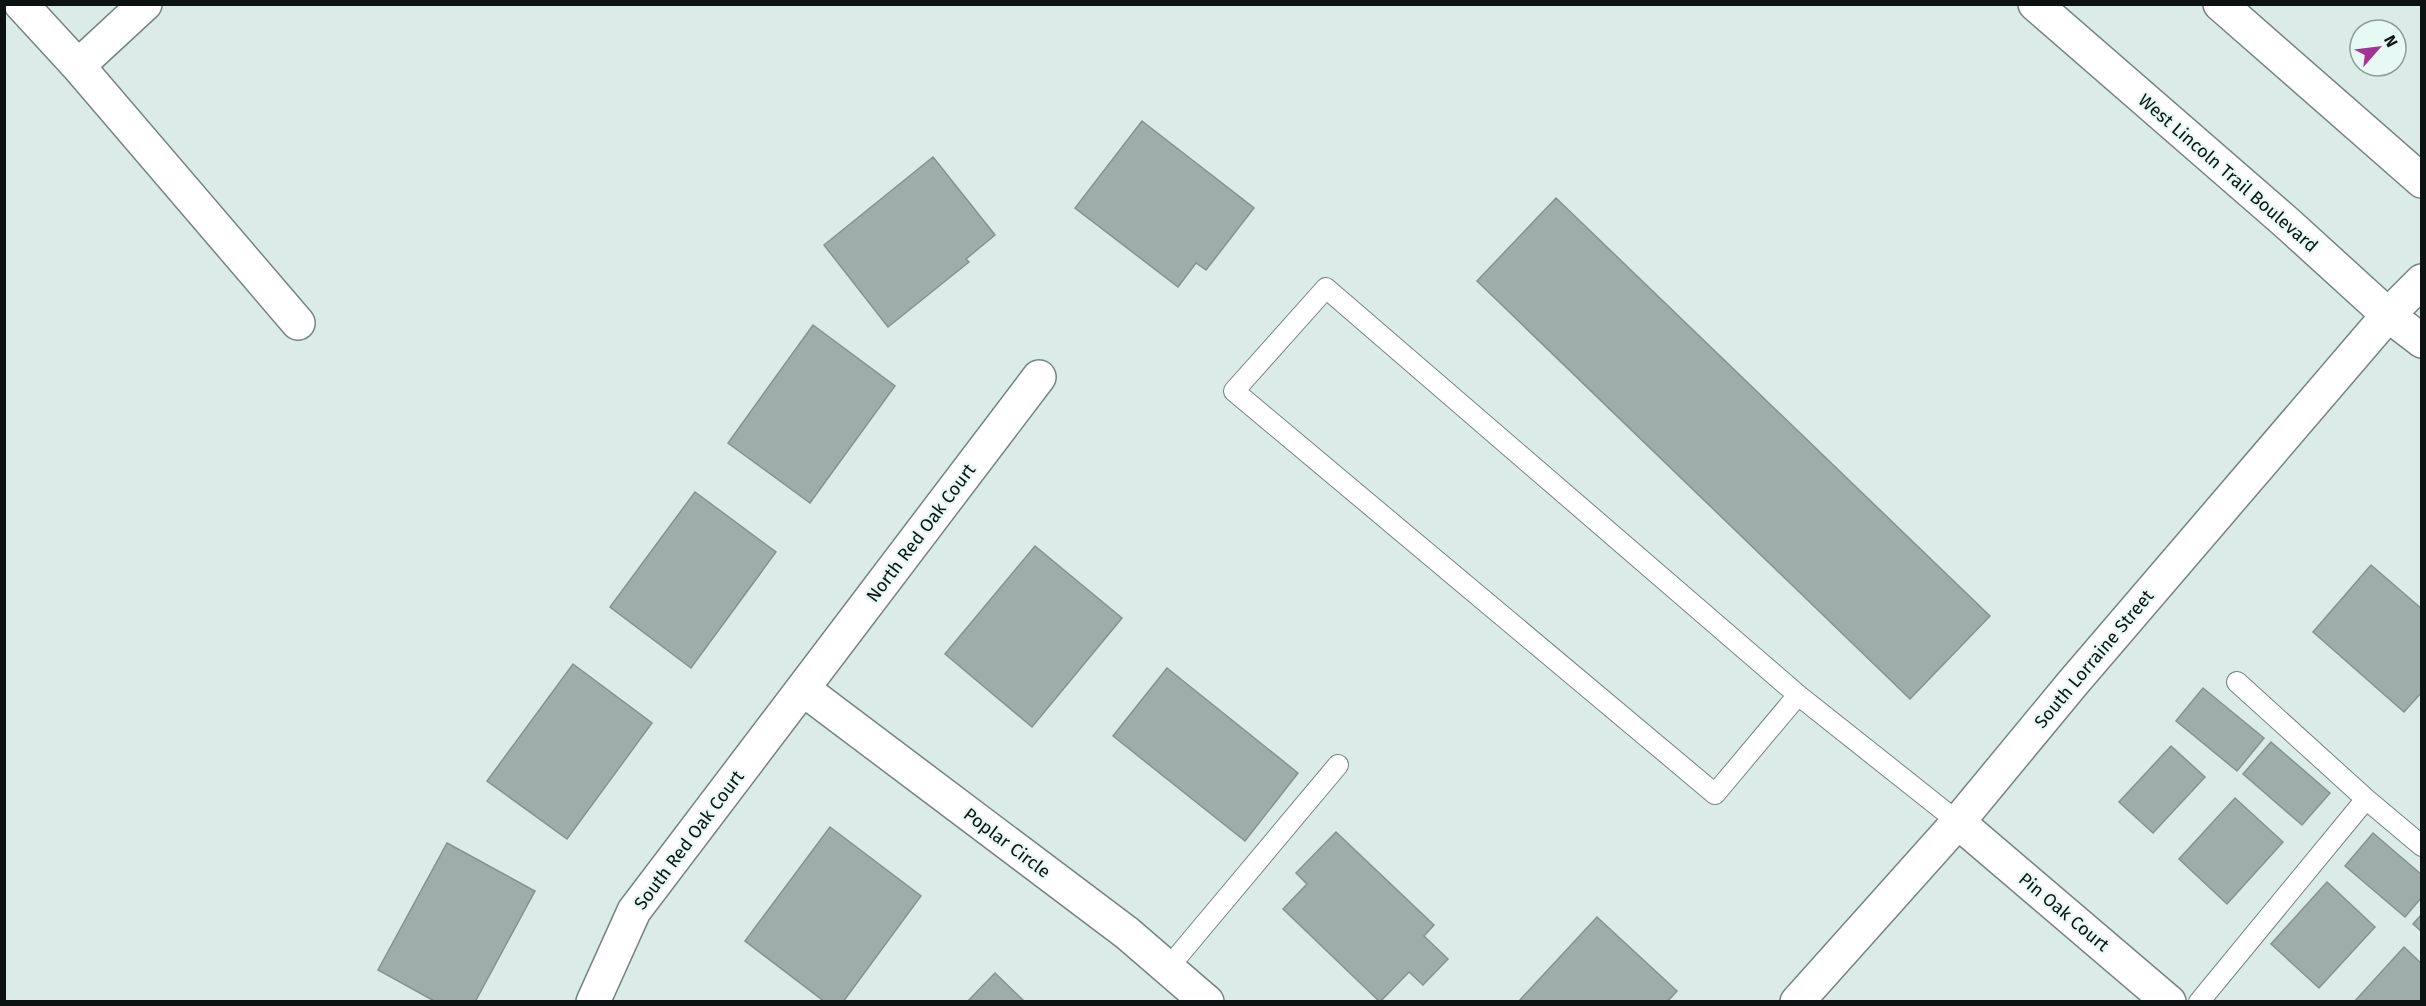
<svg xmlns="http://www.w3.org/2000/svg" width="2426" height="1006" font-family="'Fira Sans',sans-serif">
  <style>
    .building { fill: #9dadaa; stroke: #839390; stroke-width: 1.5 }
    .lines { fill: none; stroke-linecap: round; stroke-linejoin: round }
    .lane-casing { stroke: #748481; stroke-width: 22 }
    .street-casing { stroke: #748481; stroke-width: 36 }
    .secondary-casing { stroke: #748481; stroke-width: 36 }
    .lane { stroke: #fff; stroke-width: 20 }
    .street { stroke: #fff; stroke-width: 33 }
    .secondary { stroke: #fff; stroke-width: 33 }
    .labels { text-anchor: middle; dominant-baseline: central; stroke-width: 4.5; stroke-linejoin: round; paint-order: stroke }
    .street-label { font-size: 18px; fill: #0c1211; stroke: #e7f9f5 }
  </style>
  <rect width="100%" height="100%" fill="#daebe8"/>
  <path class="building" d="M1142 121 1254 208 1206 270 1196 263 1178 287 1075 208Z
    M933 157 995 235 966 259 969 262 888 327 824 245Z
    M1556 198 1990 616 1910 699 1477 281Z
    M813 325 895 386 810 503 728 443Z
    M695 492 776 552 691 668 610 607Z
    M1035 546 1122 618 1032 727 945 654Z
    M2371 565 2422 609V692L2404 712 2313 632Z
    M573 664 652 723 567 839 487 781Z
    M1167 668 1298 773 1245 841 1113 736Z
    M2203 688 2264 738 2237 771 2176 721Z
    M2271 742 2330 793 2302 825 2243 774Z
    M2171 746 2205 777 2153 833 2119 802Z
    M2235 798 2283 842 2227 904 2179 859Z
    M830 827 921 896 843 1002H825L745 941Z
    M1336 832 1434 925 1424 936 1448 959 1423 985 1409 972 1380 1002 1283 909 1307 884 1296 873Z
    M2373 833 2422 875V897L2405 917 2345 866Z
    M447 843 535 891 475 1002H436L378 970Z
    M2327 882 2375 927 2319 988 2271 944Z
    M2422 914V932L2413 924Z
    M1597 917 1677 991 1667 1002H1518Z
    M2404 947 2422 964V1002H2354Z
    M995 973 1025 1002H967Z"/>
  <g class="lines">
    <g class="lane-casing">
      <path id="lane" d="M1798 695 1715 794 1234 391 1326 288 1798 695 1958 822
        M2366 799 2422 846
        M1168 968 1338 765
        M2199 1002 2366 799 2237 682"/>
    </g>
    <g class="street-casing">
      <path id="street" d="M21 4 78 66 145 4
        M78 66 298 323
        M803 689 1127 933 1207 1002
        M1958 822 2169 1002
        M593 1002 634 911 1039 377
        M1797 1002 1958 822 2072 684 2388 315 2422 281"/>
    </g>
    <g class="secondary-casing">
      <path id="secondary" d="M2035 4 2287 223 2388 315 2422 341
        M2220 4 2422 181"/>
    </g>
    <use href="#lane" class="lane"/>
    <use href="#street" class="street"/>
    <use href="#secondary" class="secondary"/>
  </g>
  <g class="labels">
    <g class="street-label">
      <text transform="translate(2228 173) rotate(41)">West Lincoln Trail Boulevard</text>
      <text transform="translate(921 533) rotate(-53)">North Red Oak Court</text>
      <text transform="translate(2094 659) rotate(-50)">South Lorraine Street</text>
      <text transform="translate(689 840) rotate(-53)">South Red Oak Court</text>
      <text transform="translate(1007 843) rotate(37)">Poplar Circle</text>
      <text transform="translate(2064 912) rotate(40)">Pin Oak Court</text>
    </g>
  </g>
  <rect width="2426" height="1006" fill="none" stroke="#0c1211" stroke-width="12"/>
  <g transform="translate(2378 48) rotate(62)"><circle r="28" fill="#e7f9f5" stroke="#8f9d9a" stroke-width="1.5"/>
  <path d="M0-4.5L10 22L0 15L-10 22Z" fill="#a23493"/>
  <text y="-9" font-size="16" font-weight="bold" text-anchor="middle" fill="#0c1211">N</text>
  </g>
</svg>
